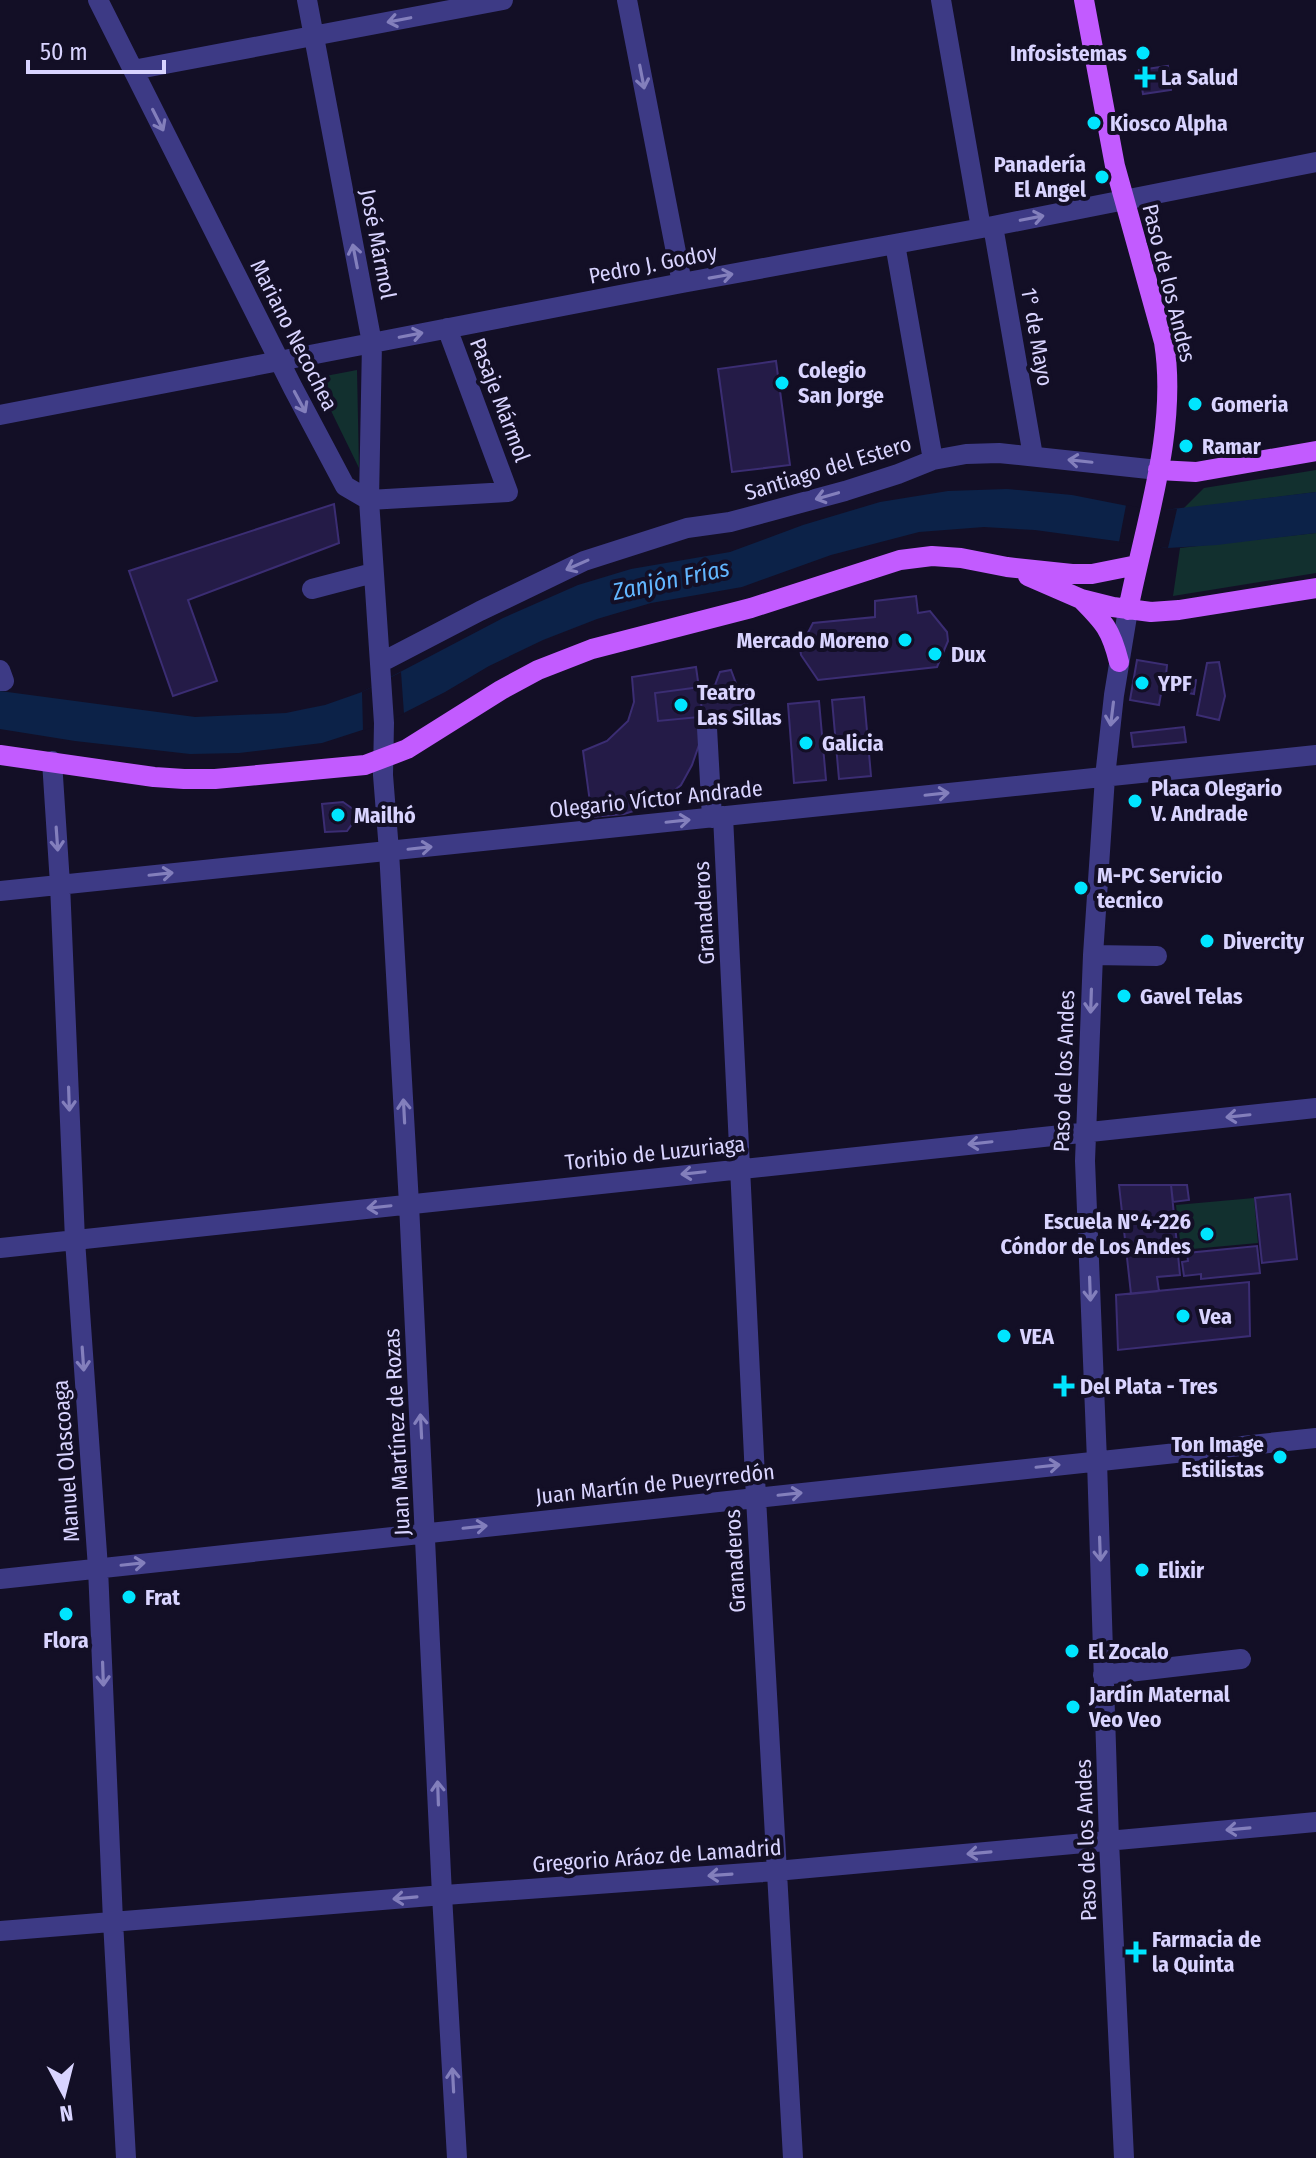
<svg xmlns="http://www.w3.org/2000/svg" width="1316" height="2158" font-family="'Fira Sans Condensed',sans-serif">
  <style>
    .green { fill: #12302f }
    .water { fill: #0c2248 }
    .pier { fill: #130f26 }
    .building { fill: #241b47; stroke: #3b2d73; stroke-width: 2 }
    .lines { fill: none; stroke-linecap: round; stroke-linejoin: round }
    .minor { stroke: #3d3a85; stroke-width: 20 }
    .major { stroke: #c25bff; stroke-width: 20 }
    .oneway { stroke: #837fbc }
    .poi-dot { fill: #00e5ff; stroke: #130f26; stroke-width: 3 }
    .labels { text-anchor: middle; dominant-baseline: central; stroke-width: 8; stroke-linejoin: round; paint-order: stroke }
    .poi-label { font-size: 22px; font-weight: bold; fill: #d9d4ff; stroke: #130f26; text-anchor: start }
    .street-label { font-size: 22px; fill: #d9d4ff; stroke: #130f26 }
    .water-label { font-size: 24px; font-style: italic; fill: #62b6ff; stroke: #130f26 }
  </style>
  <rect width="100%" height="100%" fill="#130f26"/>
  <path class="green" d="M357 370 359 468 315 378Z
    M1316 470V492L1183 509 1204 488Z
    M1316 533V573L1173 596 1180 548Z
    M1254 1198 1258 1243 1181 1250 1176 1205Z"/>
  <path class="water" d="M1007 489 1072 495 1138 508 1164 510 1316 492V533L1217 545 1168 548 1035 530 984 527 919 532 831 555 742 587 651 603 597 619 543 640 489 666 445 692 384 723 322 743 239 753 190 754 75 741 0 729V691L195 717 286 713 305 709 325 705 362 692 503 618 578 585 631 569 730 552 803 525 880 502 948 491Z"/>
  <path class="pier" d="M1126 505 1155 510 1177 509 1168 548 1119 542Z
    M401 672 404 714 363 731 362 692Z"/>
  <path class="building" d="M1168 66 1171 90 1143 94 1139 70Z
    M776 361 790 465 732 472 718 369Z
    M334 504 339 543 188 600 217 681 173 696 129 571Z
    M916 596 918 613 930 611 947 632 948 641 937 667 818 680 801 655 800 648 813 623 875 617V601Z
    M1137 660 1167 665 1166 675 1196 680 1194 694 1162 688 1159 705 1130 700Z
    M1219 662 1225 696 1219 720 1197 715 1207 663Z
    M696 667 703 717 700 742 692 765 681 785 659 803 624 814 592 817 583 751 607 741 628 721 634 702 632 677Z
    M731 670 737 686 747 685 748 711 732 724 720 715 658 721 655 693 715 685 720 672Z
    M864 697 871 776 839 779 832 700Z
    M819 701 826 780 794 783 788 704Z
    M1184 727 1186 742 1133 747 1131 733Z
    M343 802 353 809 355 820 347 831 325 832 322 804Z
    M1119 1185H1171L1180 1275 1157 1277 1159 1291 1131 1294Z
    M1171 1185H1187L1189 1200 1173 1202Z
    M1290 1194 1297 1259 1262 1263 1255 1198Z
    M1257 1246 1260 1273 1201 1279V1274L1184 1276 1182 1262 1188 1261 1187 1253Z
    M1249 1282 1250 1336 1118 1350 1116 1295Z"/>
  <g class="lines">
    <path class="minor" d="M98 0 293 388 345 486 369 500
      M307 0 372 343 369 500 384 723 383 775 389 851 409 1204 442 1895 457 2158
      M627 0 682 283
      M941 0 981 228
      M133 70 503 0
      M993 226 1033 456
      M895 244 933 460
      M0 415 682 283 993 226 1316 162
      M369 500 508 492 447 328
      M312 589 373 573
      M380 663 480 611 584 561 687 528 730 522 845 491 898 474 933 460 966 454 999 453 1158 470
      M0 670 4 681H0
      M707 728 712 818
      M52 761 60 884 75 1240 98 1568 113 1921 126 2158
      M723 816 756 1498 793 2158
      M0 891 1316 755
      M1093 955 1157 956
      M0 1248 1316 1108
      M0 1579 1316 1438
      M1103 1675 1241 1659
      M0 1931 431 1896 776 1871 1316 1822
      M1124 2158 1109 1841 1097 1461 1085 1161 1093 955 1105 777 1114 695 1128 610"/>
    <path class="major" d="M1084 0 1115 166 1164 342C1178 430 1145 523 1128 610
      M1158 470 1196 472 1316 451
      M1028 576 1081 599 1113 607 1151 612 1179 610 1316 588
      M1081 599C1105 623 1111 630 1119 662
      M0 755 154 777 184 779H215L365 765 407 749 501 690 538 670 592 649 751 608 900 560 932 556 961 558 1007 567 1072 574H1092L1137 565"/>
  </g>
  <defs><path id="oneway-shaft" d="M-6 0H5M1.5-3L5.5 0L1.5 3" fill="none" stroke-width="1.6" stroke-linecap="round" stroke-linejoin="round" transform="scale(2)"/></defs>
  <g class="oneway">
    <use href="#oneway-shaft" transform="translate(399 20) rotate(169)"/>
    <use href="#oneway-shaft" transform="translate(642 77) rotate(79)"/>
    <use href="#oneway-shaft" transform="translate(158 120) rotate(63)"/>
    <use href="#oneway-shaft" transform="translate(1032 218) rotate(-11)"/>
    <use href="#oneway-shaft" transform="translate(355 256) rotate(-101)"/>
    <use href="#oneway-shaft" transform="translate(721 276) rotate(-10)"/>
    <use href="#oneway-shaft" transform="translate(411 335) rotate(-11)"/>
    <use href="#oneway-shaft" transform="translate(300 402) rotate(62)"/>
    <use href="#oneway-shaft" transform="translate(1080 461) rotate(-174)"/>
    <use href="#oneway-shaft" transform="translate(827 496) rotate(164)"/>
    <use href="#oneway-shaft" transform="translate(577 565) rotate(156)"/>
    <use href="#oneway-shaft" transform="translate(1112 714) rotate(97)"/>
    <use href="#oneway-shaft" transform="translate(937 794) rotate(-6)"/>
    <use href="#oneway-shaft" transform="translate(678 821) rotate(-6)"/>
    <use href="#oneway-shaft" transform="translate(57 839) rotate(86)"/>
    <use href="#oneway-shaft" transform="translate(420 848) rotate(-6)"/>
    <use href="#oneway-shaft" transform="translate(161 874) rotate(-6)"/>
    <use href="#oneway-shaft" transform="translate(1091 1001) rotate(92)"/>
    <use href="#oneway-shaft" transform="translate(69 1099) rotate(88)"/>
    <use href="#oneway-shaft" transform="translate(404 1111) rotate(-93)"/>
    <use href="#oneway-shaft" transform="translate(1238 1116) rotate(174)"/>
    <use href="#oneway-shaft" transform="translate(980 1143) rotate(174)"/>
    <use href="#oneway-shaft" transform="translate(693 1173) rotate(174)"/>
    <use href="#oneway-shaft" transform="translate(379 1207) rotate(174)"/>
    <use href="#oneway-shaft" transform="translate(1090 1289) rotate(88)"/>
    <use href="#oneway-shaft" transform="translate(83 1359) rotate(86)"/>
    <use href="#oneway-shaft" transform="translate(421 1426) rotate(-93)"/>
    <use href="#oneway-shaft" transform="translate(1048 1466) rotate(-6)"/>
    <use href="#oneway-shaft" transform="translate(790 1494) rotate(-6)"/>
    <use href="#oneway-shaft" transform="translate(475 1527) rotate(-6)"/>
    <use href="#oneway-shaft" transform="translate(1100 1549) rotate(88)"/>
    <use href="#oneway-shaft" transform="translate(133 1564) rotate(-6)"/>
    <use href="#oneway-shaft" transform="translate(103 1674) rotate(88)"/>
    <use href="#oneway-shaft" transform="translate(438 1793) rotate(-92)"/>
    <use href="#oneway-shaft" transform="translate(1238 1829) rotate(175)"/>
    <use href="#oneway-shaft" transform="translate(979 1853) rotate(175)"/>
    <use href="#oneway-shaft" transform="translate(720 1875) rotate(176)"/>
    <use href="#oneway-shaft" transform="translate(405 1898) rotate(175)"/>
    <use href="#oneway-shaft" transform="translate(453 2080) rotate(-93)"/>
  </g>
  <g class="poi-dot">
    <circle cx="1143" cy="53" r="8"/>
    <path d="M1141 65h8v8h8v8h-8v8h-8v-8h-8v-8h8z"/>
    <circle cx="1094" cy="123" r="8"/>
    <circle cx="1102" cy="177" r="8"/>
    <circle cx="782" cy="383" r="8"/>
    <circle cx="1195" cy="404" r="8"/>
    <circle cx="1186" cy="446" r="8"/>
    <circle cx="905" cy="640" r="8"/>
    <circle cx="935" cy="654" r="8"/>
    <circle cx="1142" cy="683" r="8"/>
    <circle cx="681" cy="705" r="8"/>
    <circle cx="806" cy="743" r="8"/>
    <circle cx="1135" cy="801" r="8"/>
    <circle cx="338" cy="815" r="8"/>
    <circle cx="1081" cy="888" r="8"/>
    <circle cx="1207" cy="941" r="8"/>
    <circle cx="1124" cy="996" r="8"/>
    <circle cx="1207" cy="1234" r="8"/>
    <circle cx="1183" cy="1316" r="8"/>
    <circle cx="1004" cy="1336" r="8"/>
    <path d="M1060 1374h8v8h8v8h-8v8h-8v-8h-8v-8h8z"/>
    <circle cx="1280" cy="1457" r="8"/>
    <circle cx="1142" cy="1570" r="8"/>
    <circle cx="129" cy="1597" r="8"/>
    <circle cx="66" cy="1614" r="8"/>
    <circle cx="1072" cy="1651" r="8"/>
    <circle cx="1073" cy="1707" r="8"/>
    <path d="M1132 1940h8v8h8v8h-8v8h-8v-8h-8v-8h8z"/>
  </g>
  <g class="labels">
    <g class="poi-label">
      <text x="1127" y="53" text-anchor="end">Infosistemas</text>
      <text x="1161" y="77">La Salud</text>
      <text x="1110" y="123">Kiosco Alpha</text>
      <text x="1086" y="164" text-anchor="end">Panadería<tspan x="1086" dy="25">El Angel</tspan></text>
      <text x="798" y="370">Colegio<tspan x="798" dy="25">San Jorge</tspan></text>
      <text x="1211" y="404">Gomeria</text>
      <text x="1202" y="446">Ramar</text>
      <text x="889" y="640" text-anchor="end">Mercado Moreno</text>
      <text x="951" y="654">Dux</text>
      <text x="1158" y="683">YPF</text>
      <text x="697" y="692">Teatro<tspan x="697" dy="25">Las Sillas</tspan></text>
      <text x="822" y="743">Galicia</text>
      <text x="1151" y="788">Placa Olegario<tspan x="1151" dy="25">V. Andrade</tspan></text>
      <text x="354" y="815">Mailhó</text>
      <text x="1097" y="875">M-PC Servicio<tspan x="1097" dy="25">tecnico</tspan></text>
      <text x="1223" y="941">Divercity</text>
      <text x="1140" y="996">Gavel Telas</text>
      <text x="1191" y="1221" text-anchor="end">Escuela N°4-226<tspan x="1191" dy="25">Cóndor de Los Andes</tspan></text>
      <text x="1199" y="1316">Vea</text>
      <text x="1020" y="1336">VEA</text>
      <text x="1080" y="1386">Del Plata - Tres</text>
      <text x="1264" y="1444" text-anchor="end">Ton Image<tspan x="1264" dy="25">Estilistas</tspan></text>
      <text x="1158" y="1570">Elixir</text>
      <text x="145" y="1597">Frat</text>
      <text x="66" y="1640" text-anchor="middle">Flora</text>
      <text x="1088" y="1651">El Zocalo</text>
      <text x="1089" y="1694">Jardín Maternal<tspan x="1089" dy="25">Veo Veo</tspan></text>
      <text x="1152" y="1939">Farmacia de<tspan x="1152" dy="25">la Quinta</tspan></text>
    </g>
    <g class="street-label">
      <text transform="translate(378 244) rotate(79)">José Mármol</text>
      <text transform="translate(653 264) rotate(-11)">Pedro J. Godoy</text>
      <text transform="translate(1169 283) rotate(76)">Paso de los Andes</text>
      <text transform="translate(294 335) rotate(63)">Mariano Necochea</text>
      <text transform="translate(1037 337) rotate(80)">1° de Mayo</text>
      <text transform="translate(500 400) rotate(69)">Pasaje Mármol</text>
      <text transform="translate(828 468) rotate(-17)">Santiago del Estero</text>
      <text transform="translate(656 799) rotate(-6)">Olegario Víctor Andrade</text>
      <text transform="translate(704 913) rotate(-93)">Granaderos</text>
      <text transform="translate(1064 1071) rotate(-88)">Paso de los Andes</text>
      <text transform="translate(655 1153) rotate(-6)">Toribio de Luzuriaga</text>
      <text transform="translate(397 1432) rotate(-93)">Juan Martínez de Rozas</text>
      <text transform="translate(66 1461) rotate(-94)">Manuel Olascoaga</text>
      <text transform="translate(655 1484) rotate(-6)">Juan Martín de Pueyrredón</text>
      <text transform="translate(735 1561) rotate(-93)">Granaderos</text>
      <text transform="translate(1086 1840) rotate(-92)">Paso de los Andes</text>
      <text transform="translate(657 1856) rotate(-4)">Gregorio Aráoz de Lamadrid</text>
    </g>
    <g class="water-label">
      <text transform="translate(671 580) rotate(-12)">Zanjón Frías</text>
    </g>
  </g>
  <g transform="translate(64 2094) rotate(173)" stroke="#130f26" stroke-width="6" paint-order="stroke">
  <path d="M0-6L14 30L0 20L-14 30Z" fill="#d9d4ff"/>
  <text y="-12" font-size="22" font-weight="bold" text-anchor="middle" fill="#d9d4ff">N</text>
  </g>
  <path d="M28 60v12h136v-12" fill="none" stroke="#d9d4ff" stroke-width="4"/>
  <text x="40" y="60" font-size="24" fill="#d9d4ff" stroke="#130f26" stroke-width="6" paint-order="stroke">50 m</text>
</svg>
